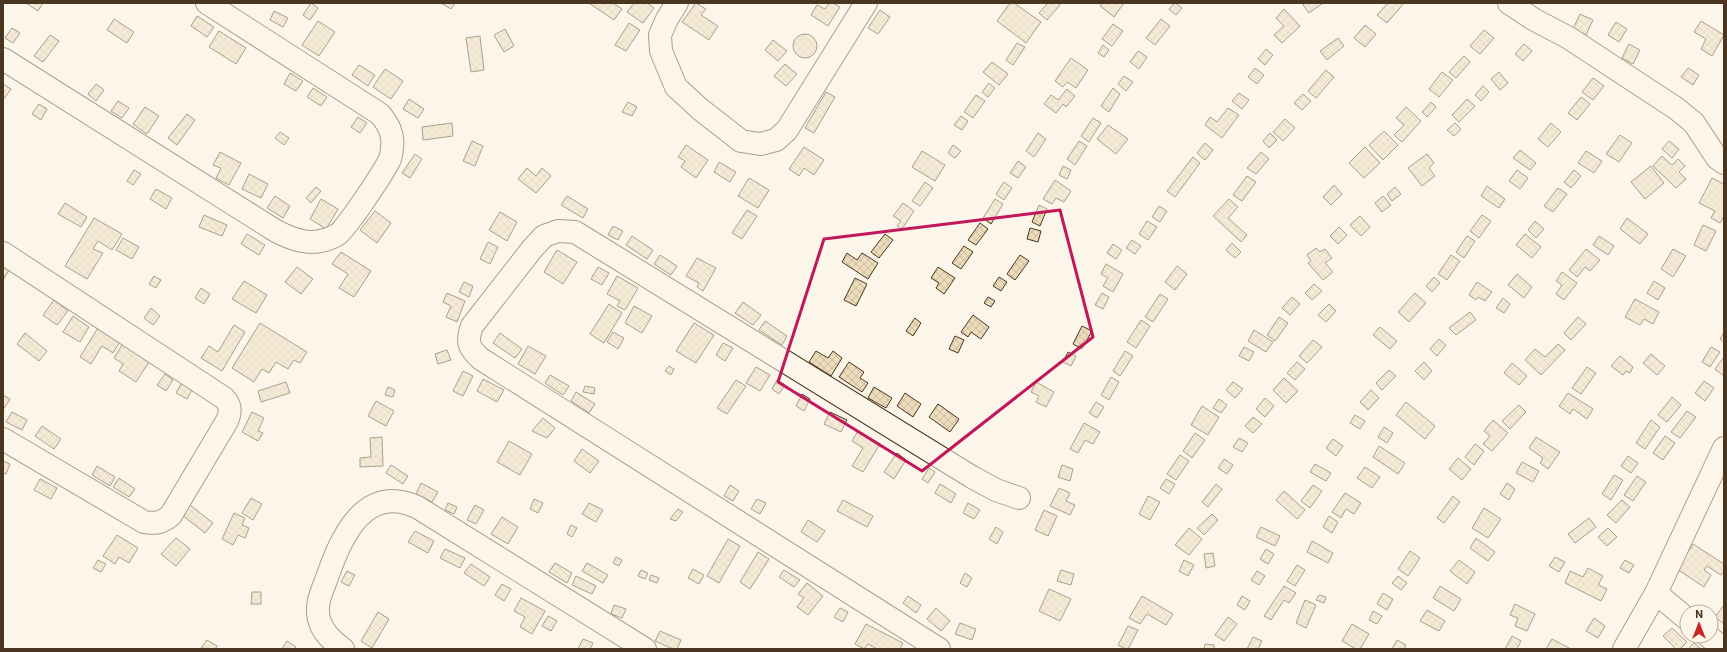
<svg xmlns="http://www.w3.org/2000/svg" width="1727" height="652" font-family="Roboto,sans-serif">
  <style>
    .building { fill: url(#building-cross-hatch); stroke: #4a3520 }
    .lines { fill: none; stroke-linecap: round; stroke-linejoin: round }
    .minor-casing { stroke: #4a3520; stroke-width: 24 }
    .minor { stroke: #fbf6e9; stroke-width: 22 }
    .marked { fill: none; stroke: #c2185b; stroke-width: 3; stroke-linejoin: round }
  </style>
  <defs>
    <pattern id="building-cross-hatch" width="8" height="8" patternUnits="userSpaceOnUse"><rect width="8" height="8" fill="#ecdcbc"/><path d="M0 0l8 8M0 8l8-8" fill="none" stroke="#ccbda1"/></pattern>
  </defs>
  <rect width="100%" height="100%" fill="#fbf6e9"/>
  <path class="building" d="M26 3H43L38 11Z
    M311 3 318 8 310 20 303 15Z
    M441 3H455L451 9Z
    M589 3H613L622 9 614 20Z
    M634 3H647L654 8 643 23 627 12Z
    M696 3 706 9 701 15 718 26 709 40 682 22Z
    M829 3H833L840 7 828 26 811 15 817 5 825 9Z
    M1010 3H1014L1041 22 1026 43 997 21Z
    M1048 3H1057L1060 5 1047 20 1039 13Z
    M1103 3H1124L1114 17 1100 6Z
    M1175 3 1182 8 1176 15 1169 9Z
    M1305 3H1323L1309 13 1303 5Z
    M1388 3H1404L1387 23 1377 15Z
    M1284 9 1300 26 1282 43 1274 35 1284 26 1276 18Z
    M880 10 890 17 878 34 868 28Z
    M274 11 288 18 283 27 270 20Z
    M1580 14 1593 20 1586 35 1573 29Z
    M197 16 214 27 207 37 191 26Z
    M114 19 134 32 127 43 107 30Z
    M1161 19 1170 26 1155 45 1146 38Z
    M318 21 335 32 319 56 302 45Z
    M1701 21 1724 35 1712 56 1701 49 1706 39 1694 32Z
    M1616 22 1627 29 1619 42 1608 35Z
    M629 23 640 30 626 51 615 45Z
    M1113 24 1123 31 1112 46 1102 39Z
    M1365 25 1376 34 1365 47 1354 38Z
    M12 28 20 33 13 43 5 38Z
    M505 29 514 46 504 52 494 35Z
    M1484 30 1494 38 1480 54 1470 46Z
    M219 31 246 48 236 64 209 47Z
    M793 46a12 12 0 1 1 24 0a12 12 0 1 1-24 0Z
    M50 35 59 41 43 62 34 56Z
    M480 36 484 70 471 72 466 38Z
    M1338 38 1344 46 1327 60 1320 51Z
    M773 40 787 51 778 61 765 50Z
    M1017 43 1025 47 1013 65 1006 60Z
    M1524 44 1532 51 1523 61 1515 54Z
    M1629 44 1640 50 1633 64 1622 58Z
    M1103 45 1109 50 1104 57 1098 53Z
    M1266 49 1273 55 1265 65 1258 59Z
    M1138 51 1147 57 1139 69 1130 62Z
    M1464 56 1470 62 1456 78 1449 72Z
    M1071 58 1088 70 1076 88 1067 82 1063 87 1055 81Z
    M992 62 1008 74 999 85 983 72Z
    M785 64 797 74 786 86 774 76Z
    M359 65 375 75 368 86 352 75Z
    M1255 68 1264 75 1257 84 1248 77Z
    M1688 68 1699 75 1693 85 1681 77Z
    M385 69 403 81 391 99 373 87Z
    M1326 70 1334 77 1316 98 1308 91Z
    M1442 72 1453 80 1439 97 1429 89Z
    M1499 72 1508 83 1500 90 1491 79Z
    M290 73 303 81 296 91 284 84Z
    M1124 76 1133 82 1126 91 1118 84Z
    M1593 78 1604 86 1593 100 1582 92Z
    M989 83 995 88 988 97 982 92Z
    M3 84 11 89 3 100Z
    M96 84 104 90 96 101 88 94Z
    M1483 86 1489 92 1481 101 1475 95Z
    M313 88 327 97 321 106 307 97Z
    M1113 88 1120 94 1109 112 1101 106Z
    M1067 89 1075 96 1066 107 1063 104 1056 113 1044 104 1051 95 1058 100Z
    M826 92 835 97 814 133 805 128Z
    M1239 93 1249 100 1242 109 1232 101Z
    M1303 94 1311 101 1302 110 1294 103Z
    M976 95 985 101 973 118 964 112Z
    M1581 97 1590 104 1577 120 1568 113Z
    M409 99 424 109 418 118 403 109Z
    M1467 99 1475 106 1459 122 1452 115Z
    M118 101 129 108 122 118 111 111Z
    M628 102 637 107 632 116 622 112Z
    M1431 102 1436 107 1427 117 1422 112Z
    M39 104 47 109 41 120 32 114Z
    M145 107 159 116 147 134 133 124Z
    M1406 107 1421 121 1402 142 1394 135 1404 125 1396 118Z
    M1228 108 1239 115 1222 138 1205 125 1210 117 1217 122Z
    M187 114 195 120 177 145 168 138Z
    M961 116 968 121 962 130 954 125Z
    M358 117 367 123 360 133 351 127Z
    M1093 118 1101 123 1089 142 1081 136Z
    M1285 119 1295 128 1283 141 1273 132Z
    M452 123 453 136 423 140 422 127Z
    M1455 123 1461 129 1454 136 1447 130Z
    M1551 123 1561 132 1548 147 1538 139Z
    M1108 125 1128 139 1116 154 1097 139Z
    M1384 131 1398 145 1383 160 1369 145Z
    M280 132 289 138 284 145 275 138Z
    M1038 133 1046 139 1034 157 1026 151Z
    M1270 133 1277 140 1269 148 1263 141Z
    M1620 135 1632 143 1619 162 1606 154Z
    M472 141 483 146 475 166 463 161Z
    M1079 141 1087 146 1075 165 1067 159Z
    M1669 141 1679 149 1672 158 1662 149Z
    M1205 143 1213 150 1205 160 1197 153Z
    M686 145 708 160 696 178 681 167 685 161 678 157Z
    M953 145 961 151 955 158 948 153Z
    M804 147 824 160 814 175 804 168 799 176 789 169Z
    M1365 147 1380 163 1364 178 1349 163Z
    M1520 150 1536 163 1530 170 1513 158Z
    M922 151 945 165 935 181 912 167Z
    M1586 151 1602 161 1594 173 1578 163Z
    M220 152 241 163 229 185 216 178 221 168 213 165Z
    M1261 152 1269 159 1256 174 1247 168Z
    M415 154 422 159 410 178 402 173Z
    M1427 154 1434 163 1429 168 1435 176 1422 186 1408 168Z
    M1662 156 1672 165 1678 159 1685 166 1679 172 1686 179 1676 188 1653 166Z
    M1193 157 1200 163 1175 197 1167 191Z
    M1018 161 1026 167 1018 178 1010 173Z
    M719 162 736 172 730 182 714 172Z
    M1063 166 1071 170 1067 179 1059 175Z
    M1651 166 1664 183 1645 199 1631 182Z
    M527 168 536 176 542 168 551 176 536 193 518 179Z
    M134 170 141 174 133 185 127 181Z
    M1517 170 1528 178 1520 189 1509 181Z
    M1574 170 1581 176 1571 188 1564 182Z
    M249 174 268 184 261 198 242 189Z
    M1247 176 1256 182 1242 201 1233 195Z
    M749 178 769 190 758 208 738 196Z
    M1712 178 1724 184V216L1720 223 1711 218 1715 211 1699 203Z
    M1055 180 1071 191 1064 202 1056 198 1052 204 1043 199Z
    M925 182 933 188 920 206 912 201Z
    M1004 182 1012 188 1004 200 996 194Z
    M1334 185 1342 194 1331 205 1323 197Z
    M1487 186 1505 199 1499 208 1481 196Z
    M316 187 321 191 311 203 306 198Z
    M1395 187 1401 194 1392 201 1387 194Z
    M1558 188 1567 194 1553 212 1544 206Z
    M156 189 172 198 166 209 150 199Z
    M275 196 290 206 283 218 267 208Z
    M567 196 588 209 583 218 561 205Z
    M1383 196 1391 205 1382 212 1375 203Z
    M321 199 338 209 326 229 310 219Z
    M995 199 1003 204 991 224 983 218Z
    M1229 199 1238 207 1228 218 1247 235 1241 242 1213 216Z
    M65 203 87 217 81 227 58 214Z
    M903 203 914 211 902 229 897 226 901 221 893 216Z
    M1039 205 1047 209 1040 226 1032 222Z
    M1159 206 1167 211 1160 222 1152 217Z
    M747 210 757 216 742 239 732 233Z
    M375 211 391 223 377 243 360 230Z
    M500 212 517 222 507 241 489 230Z
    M204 215 227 225 222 236 199 227Z
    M1482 215 1491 221 1479 238 1470 231Z
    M1360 216 1370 227 1361 236 1350 225Z
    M94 218 122 234 112 250 98 241 93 249 103 253 87 279 65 266Z
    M1627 218 1648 234 1640 244 1620 229Z
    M1147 221 1157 227 1148 240 1139 234Z
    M1535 221 1544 229 1536 238 1528 230Z
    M980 223 988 229 976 245 968 240Z
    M1703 225 1716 231 1706 251 1694 245Z
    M613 226 623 231 618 240 608 235Z
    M1339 227 1347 235 1338 244 1330 236Z
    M1030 228 1041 231 1038 242 1027 239Z
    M247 234 265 245 259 255 241 244Z
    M885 234 893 240 879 258 871 252Z
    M1525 234 1541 247 1532 258 1516 245Z
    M632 236 653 250 647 259 626 245Z
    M1467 236 1475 241 1464 258 1456 252Z
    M1599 236 1614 246 1608 255 1593 245Z
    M123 238 139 247 132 259 116 250Z
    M1132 240 1141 246 1135 254 1126 248Z
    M488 242 498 247 490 264 480 259Z
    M1232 243 1241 252 1235 258 1226 250Z
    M1113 244 1122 250 1116 259 1107 253Z
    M964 246 973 252 961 269 952 263Z
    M1316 248 1320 252 1325 249 1332 258 1325 263 1333 272 1323 280 1308 263 1311 261 1307 255Z
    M1586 249 1600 260 1590 271 1585 267 1577 277 1569 270Z
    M1673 249 1686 256 1673 277 1661 269Z
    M557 250 577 262 563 284 544 272Z
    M341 252 371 271 354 297 339 288 348 274 332 264Z
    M847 253 857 260 862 253 878 263 868 279 842 262Z
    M660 255 677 266 671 275 654 264Z
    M1020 255 1029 261 1015 280 1007 274Z
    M1451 255 1460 261 1447 280 1438 274Z
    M697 258 716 268 703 291 697 287 699 283 686 276Z
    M1106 264 1123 274 1113 292 1103 286 1108 278 1101 274Z
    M1177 266 1187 274 1175 290 1165 282Z
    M3 267 9 270 3 280Z
    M297 267 313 279 301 294 285 282Z
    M598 267 609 273 602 285 591 279Z
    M938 267 955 278 944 294 936 288 939 283 931 278Z
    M1562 272 1577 283 1564 300 1556 294 1562 285 1556 281Z
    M1517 274 1532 287 1524 298 1508 285Z
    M154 276 161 280 156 288 149 284Z
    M617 276 638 288 625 310 617 306 620 301 607 294Z
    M999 277 1007 282 1001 291 993 286Z
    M1434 277 1440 283 1432 292 1426 286Z
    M855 278 867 284 856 306 844 300Z
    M244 281 267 295 256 313 232 299Z
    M1654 281 1665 288 1658 300 1647 293Z
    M464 282 473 286 469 297 459 292Z
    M1477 282 1492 292 1485 301 1478 297 1476 300 1469 295Z
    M1314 284 1322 291 1312 300 1305 293Z
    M201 288 210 294 204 304 195 298Z
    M447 293 465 301 457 322 446 317 451 306 443 302Z
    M1102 293 1109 297 1103 309 1095 305Z
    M1415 293 1426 303 1409 322 1398 312Z
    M1160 294 1168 299 1153 322 1145 317Z
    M988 297 995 301 991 307 984 303Z
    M1292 297 1300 304 1290 315 1282 308Z
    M1503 298 1510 304 1504 313 1496 308Z
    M1635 299 1659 312 1653 324 1644 319 1640 325 1625 317Z
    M54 300 68 311 57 325 43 315Z
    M743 302 761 315 753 325 735 313Z
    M609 304 622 313 604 343 590 334Z
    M1329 304 1336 311 1326 322 1318 315Z
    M634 306 652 316 642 333 625 323Z
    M151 308 160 316 153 325 144 318Z
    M1470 312 1476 320 1456 335 1449 328Z
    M973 315 989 327 981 339 971 332 968 337 961 332Z
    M73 316 89 327 80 342 63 332Z
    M1279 317 1288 323 1275 341 1267 335Z
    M1578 317 1586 324 1571 340 1564 333Z
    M915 318 921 323 913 336 906 331Z
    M1141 320 1150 326 1136 348 1127 342Z
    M765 321 787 336 782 345 759 330Z
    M260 323 307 352 300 363 294 360 288 369 276 362 269 373 262 369 254 382 232 368Z
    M694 323 714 335 696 363 676 351Z
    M234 325 245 332 222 371 201 358 209 346 218 352Z
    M99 326 121 340 113 353 102 346 91 364 80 357Z
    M1082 326 1092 331 1082 349 1073 344Z
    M1380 327 1397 341 1390 349 1373 335Z
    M1254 330 1273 342 1266 352 1248 341Z
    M613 332 624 338 618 349 607 342Z
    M1724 332V342L1720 339Z
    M25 333 47 351 39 361 17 344Z
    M500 333 522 349 515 358 493 343Z
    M955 336 964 340 958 353 949 349Z
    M1439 339 1446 345 1437 356 1430 349Z
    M1313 340 1322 347 1307 363 1299 356Z
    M124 342 151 359 136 382 119 371 123 364 114 358Z
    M723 343 733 348 725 361 716 355Z
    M1558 344 1565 350 1541 375 1525 360 1535 349 1545 357Z
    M528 346 546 356 535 374 518 364Z
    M1244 347 1254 352 1249 361 1239 356Z
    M1711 347 1720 352 1710 367 1702 362Z
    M447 350 451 360 438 364 435 354Z
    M816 351 828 358 833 351 842 358 831 376 809 362Z
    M1125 351 1133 356 1120 376 1113 371Z
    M1068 352 1076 356 1071 366 1063 362Z
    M1651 354 1665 366 1657 375 1643 363Z
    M1620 356 1633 367 1630 373 1626 371 1623 375 1611 366Z
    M1724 357V376L1715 369Z
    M849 362 864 372 860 378 868 383 862 392 839 377Z
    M1297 362 1305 369 1295 380 1287 373Z
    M1424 362 1432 371 1424 380 1415 371Z
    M1512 363 1527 376 1519 385 1504 373Z
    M669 366 674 369 671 375 665 371Z
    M756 367 770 375 760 391 746 383Z
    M1587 367 1596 373 1581 394 1572 388Z
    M1389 370 1396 376 1382 390 1376 383Z
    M463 371 473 376 463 396 453 391Z
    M165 374 173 380 166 391 157 385Z
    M550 375 569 386 563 395 545 383Z
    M1111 377 1119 382 1109 400 1101 395Z
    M1284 378 1298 391 1286 403 1273 390Z
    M483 379 504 390 497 402 477 391Z
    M736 380 746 386 727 414 717 408Z
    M777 380 785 385 779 394 772 389Z
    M1704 381 1714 388 1705 401 1695 393Z
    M182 382 193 388 187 399 176 393Z
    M286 382 290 393 261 402 258 391Z
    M1036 382 1054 392 1046 407 1036 402 1039 396 1031 392Z
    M1233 382 1243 389 1235 398 1226 390Z
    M585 386 595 388 594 394 583 392Z
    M388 387 395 390 393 397 385 395Z
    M874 387 892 398 886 408 868 398Z
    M1371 390 1379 398 1368 410 1360 402Z
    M576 392 595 404 589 413 571 401Z
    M905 393 921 404 913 417 897 406Z
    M1568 393 1593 409 1587 419 1573 409 1570 414 1559 406Z
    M802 394 810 399 804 411 796 406Z
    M3 395 10 399 3 410Z
    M1672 397 1681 405 1667 422 1658 415Z
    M1265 398 1274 406 1265 417 1256 409Z
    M1219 399 1227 405 1221 413 1213 408Z
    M376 401 394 411 386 426 368 416Z
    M1096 402 1104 407 1097 418 1089 413Z
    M1406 402 1435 426 1425 439 1396 415Z
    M938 404 959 419 950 432 929 417Z
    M1519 405 1526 412 1510 429 1502 421Z
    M1202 406 1219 417 1208 435 1191 425Z
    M1687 411 1696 417 1680 438 1671 432Z
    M12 412 27 420 22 430 6 422Z
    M252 412 264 418 258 431 263 433 258 441 242 432Z
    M830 412 847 420 841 432 824 424Z
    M1355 415 1365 421 1360 429 1350 423Z
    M1253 417 1262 424 1253 433 1245 426Z
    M543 418 555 428 547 438 532 431Z
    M1493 420 1508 433 1492 451 1483 444 1490 436 1484 431Z
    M1651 420 1660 427 1645 449 1636 443Z
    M1084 423 1100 432 1093 444 1085 440 1078 453 1070 449Z
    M42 426 61 439 54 449 35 436Z
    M1384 427 1393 433 1387 443 1378 437Z
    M858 431 880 444 863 472 852 466 863 448 852 441Z
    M1195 433 1205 440 1192 458 1183 451Z
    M1665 436 1675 443 1663 460 1653 453Z
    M382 437 383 466 360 467V458L371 457 370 438Z
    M1536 437 1560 452 1548 469 1540 463 1543 458 1529 448Z
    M1239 438 1248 443 1242 452 1233 447Z
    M1333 439 1343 446 1336 456 1326 448Z
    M509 441 532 454 520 475 497 462Z
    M1475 444 1484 451 1474 465 1465 457Z
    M1379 446 1405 463 1398 474 1373 457Z
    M582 449 599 461 590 473 574 461Z
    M897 453 906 460 894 479 884 472Z
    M1180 455 1189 461 1176 480 1167 474Z
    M1628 456 1638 463 1631 473 1621 466Z
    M1458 458 1471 469 1462 480 1449 469Z
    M1224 459 1233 465 1227 474 1218 468Z
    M3 461 10 464 6 474 3 473Z
    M1522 462 1539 471 1533 482 1516 473Z
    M1315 464 1331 473 1326 481 1310 472Z
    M391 465 408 476 403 484 386 473Z
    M1062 465 1073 469 1070 481 1058 477Z
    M97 466 115 477 110 486 92 475Z
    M1365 467 1380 477 1372 488 1357 478Z
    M929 468 935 472 928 483 922 479Z
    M1614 475 1623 480 1611 500 1602 494Z
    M1637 476 1646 482 1633 501 1624 495Z
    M119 478 135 489 129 497 113 487Z
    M40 479 57 488 51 499 34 490Z
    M1166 479 1175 484 1169 494 1160 488Z
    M421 483 438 492 432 502 416 494Z
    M1507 483 1515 489 1509 500 1500 494Z
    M940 484 956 494 951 503 935 493Z
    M1216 484 1222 489 1208 507 1202 502Z
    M730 485 739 491 733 501 724 496Z
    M1313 485 1322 491 1310 508 1301 501Z
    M1059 488 1070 493 1066 501 1075 505 1070 515 1050 506Z
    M1284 491 1305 510 1297 519 1276 500Z
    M1345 493 1361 503 1354 514 1346 509 1341 518 1332 512Z
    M1148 496 1160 502 1150 520 1139 514Z
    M1453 496 1460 502 1444 523 1437 518Z
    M251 498 262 504 253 520 242 513Z
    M534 499 543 503 538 513 530 509Z
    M757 499 766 503 760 514 751 509Z
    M843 500 873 516 867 527 837 511Z
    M1622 500 1630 507 1616 523 1607 515Z
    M448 503 457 507 454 514 445 510Z
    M589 503 603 510 596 522 582 514Z
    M968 503 980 510 974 519 963 513Z
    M190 505 213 523 205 533 182 515Z
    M475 505 484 510 476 524 467 520Z
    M1484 508 1501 519 1488 538 1472 528Z
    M678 509 683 512 676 521 670 519Z
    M1044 510 1057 516 1048 536 1035 530Z
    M234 513 245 518 242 525 249 528 245 538 238 535 233 545 222 539Z
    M1212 514 1218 520 1204 535 1197 528Z
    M1329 516 1338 522 1332 533 1323 527Z
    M502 517 518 527 508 544 491 534Z
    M1589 518 1596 527 1575 543 1568 534Z
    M808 520 825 531 817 542 801 532Z
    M571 525 577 528 572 537 567 534Z
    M996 527 1003 532 997 544 989 539Z
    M1261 527 1280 536 1275 546 1256 537Z
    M1189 528 1202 539 1189 555 1175 545Z
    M1608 528 1617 537 1607 546 1598 537Z
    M415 531 434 541 428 553 408 542Z
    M117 535 138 548 129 563 119 557 115 564 103 556Z
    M176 538 190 549 176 566 161 554Z
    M1476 538 1495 552 1488 561 1470 548Z
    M728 539 740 546 719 583 707 576Z
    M1312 541 1333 553 1328 563 1307 552Z
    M1693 544 1724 564V571L1721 575 1707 566 1704 570 1711 575 1704 587 1677 569Z
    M445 549 465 558 460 568 440 558Z
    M1266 549 1274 554 1268 564 1260 559Z
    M1410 551 1420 558 1408 576 1398 569Z
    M758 552 769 559 750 589 740 582Z
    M1213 553 1215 566 1206 568 1204 554Z
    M616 557 622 560 619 566 613 563Z
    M1555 557 1565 562 1559 572 1549 566Z
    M98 560 106 564 101 572 93 568Z
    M1184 560 1194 565 1188 576 1179 571Z
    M1459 560 1475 572 1467 584 1450 571Z
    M1625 560 1634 565 1629 573 1620 568Z
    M555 563 572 573 567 583 549 572Z
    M587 563 608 575 603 583 582 571Z
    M471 564 490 577 484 586 464 573Z
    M1297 565 1305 570 1295 586 1287 581Z
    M1588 568 1603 576 1598 585 1607 589 1601 601 1565 583 1570 571 1583 577Z
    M693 569 704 575 699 584 688 578Z
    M641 570 648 573 645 579 638 576Z
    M784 570 800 580 794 587 779 577Z
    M1061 570 1074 574 1071 585 1057 581Z
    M347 571 355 575 349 586 341 582Z
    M1257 571 1265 576 1259 585 1251 580Z
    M965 573 972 578 967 587 960 583Z
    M651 575 659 578 657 583 649 580Z
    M576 576 596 586 592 594 572 585Z
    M1398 576 1407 583 1401 590 1392 583Z
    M807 583 823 596 808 615 797 607 804 598 798 594Z
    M502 584 511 589 504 601 495 595Z
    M1284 586 1296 593 1289 603 1284 600 1271 620 1264 616Z
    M1440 586 1461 599 1454 611 1433 598Z
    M1049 589 1071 599 1060 621 1039 611Z
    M252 592H261V604H251Z
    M1383 593 1393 599 1387 610 1377 604Z
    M1319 595 1326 597 1324 603 1316 600Z
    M908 596 921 605 916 613 903 603Z
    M1142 596 1173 614 1166 625 1147 614 1140 624 1129 618Z
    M1242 596 1250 601 1245 610 1237 605Z
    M521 598 545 611 532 634 520 627 525 617 514 611Z
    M1305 600 1316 605 1306 628 1296 623Z
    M1515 604 1535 614 1527 631 1515 626 1518 618 1510 615Z
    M614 605 626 609 622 618 611 614Z
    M1724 605V624L1715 617Z
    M840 608 848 612 843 622 834 617Z
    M936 608 950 621 941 631 927 619Z
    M1427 610 1445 621 1439 631 1420 621Z
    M1373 611 1382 616 1377 624 1369 620Z
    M378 612 389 619 372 648 361 641Z
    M548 616 557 621 551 631 542 626Z
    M1228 617 1237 624 1224 641 1215 635Z
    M1594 618 1605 626 1598 638 1586 631Z
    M960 623 976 629 972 640 955 634Z
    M866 624 903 643 900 649H877L868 644 864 649 855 644Z
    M1352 624 1369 634 1360 649H1356L1342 641Z
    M1128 626 1138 630 1128 649H1126L1118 645Z
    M1672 628 1687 642 1680 649H1676L1663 636Z
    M660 631 681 640 677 649H673L655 641Z
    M1512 636 1521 641 1517 649H1505Z
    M1253 637 1262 641 1258 649H1247Z
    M583 639 593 643 590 649H578Z
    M1552 639 1571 649H1546Z
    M207 640 217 646 215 649 201 648Z
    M1397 640 1406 645 1404 649H1392Z
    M287 641 296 647 294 649H282Z
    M1694 643 1701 649H1688Z
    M1205 644 1214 645V649H1204Z"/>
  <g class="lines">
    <g class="minor-casing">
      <path id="minor" d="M677 3 667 19 660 35 661 51 676 87 700 109 741 141 760 144 776 140 787 130 866 3
        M1509 3 1533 19 1569 38 1677 109 1694 123 1717 158 1724 163
        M3 59 276 231C297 242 315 247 337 235 345 231 385 170 390 159 391 156 392 151 392 147 394 134 388 124 380 114L207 3
        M3 253 224 398C231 405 231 412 227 421L171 515C162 523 155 524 144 522L3 439
        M1656 593 1687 619
        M1708 636 1724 649
        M343 649C332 641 322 632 319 619 315 603 323 589 328 575 342 534 366 484 417 507L645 649
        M939 649 481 359C469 348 466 343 472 326L532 249 544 236 558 231 575 232 972 477 996 490 1019 498
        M1624 649 1656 593 1724 448"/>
    </g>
    <use href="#minor" class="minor"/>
  </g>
  <path d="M0 0H1727V652H0ZM1060 210 1093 337 922 471 778 382 824 239Z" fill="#fbf6e9" fill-opacity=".55" fill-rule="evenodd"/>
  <path class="marked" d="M1060 210 1093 337 922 471 778 382 824 239Z"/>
  <rect width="1727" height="652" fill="none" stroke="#4a3520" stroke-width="8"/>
  <g transform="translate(1699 624)"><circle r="19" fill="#fbf6e9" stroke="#b4a999"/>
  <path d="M0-3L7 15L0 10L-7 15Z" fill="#c62828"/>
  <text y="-6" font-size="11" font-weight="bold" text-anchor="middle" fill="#4a3520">N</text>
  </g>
</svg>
